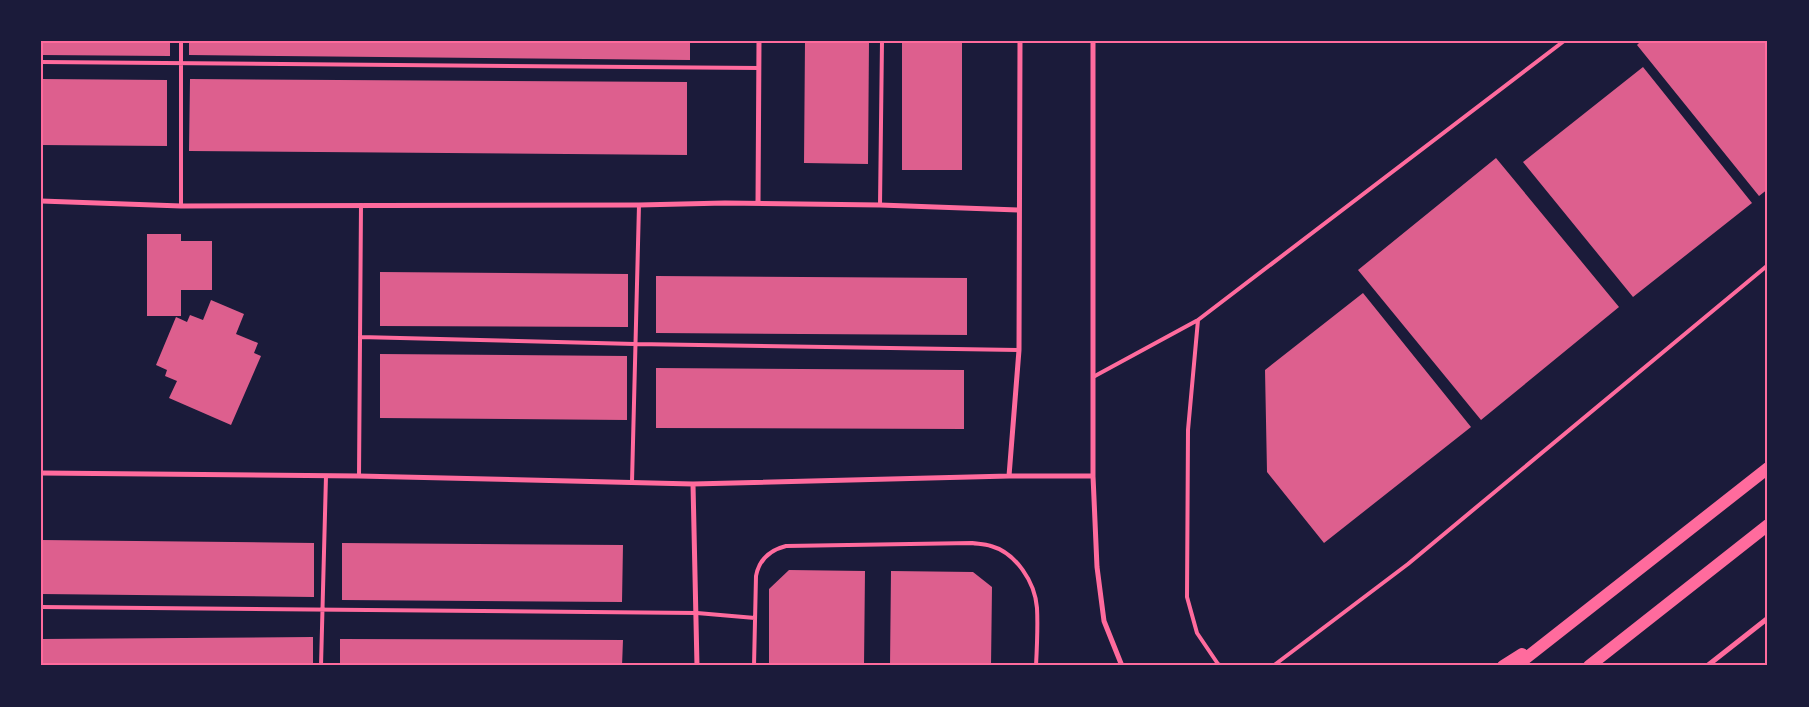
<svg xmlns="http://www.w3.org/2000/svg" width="1809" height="707" font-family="Poppins,sans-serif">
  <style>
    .building { fill: #dd5f8e }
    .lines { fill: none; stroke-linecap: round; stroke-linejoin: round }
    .service { stroke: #ff6b9d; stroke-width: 4 }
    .minor { stroke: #ff6b9d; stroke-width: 5 }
    .primary { stroke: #ff6b9d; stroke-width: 12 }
    .neatline { fill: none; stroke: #ff6b9d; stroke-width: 2 }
  </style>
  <rect width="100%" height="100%" fill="#1b1b3a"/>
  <path class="building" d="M41 41H170V56L41 55Z
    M189 41H690V60L189 55Z
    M805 41H869L868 164 804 163Z
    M902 41H962V170H902Z
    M1641 41H1768V189L1759 196 1637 45Z
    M1643 67 1752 203 1633 297 1523 162Z
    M41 79 167 80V146L41 145Z
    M190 79 687 82V155L189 151Z
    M1496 158 1619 307 1481 420 1358 270Z
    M147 234H181V241H212V290H181V316H147Z
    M380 272 628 274V327L380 326Z
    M656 276 967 278V335L656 333Z
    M1363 293 1471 427 1324 543 1267 472 1265 370Z
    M211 300 244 314 236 334 258 343 254 353 261 356 231 425 169 398 177 381 165 376 167 370 156 365 176 317 187 322 190 315 203 320Z
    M380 354 627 356V420L380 418Z
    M656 368 964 370V429L656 428Z
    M41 540 314 543V597L41 594Z
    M342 543 623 545 622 602 342 600Z
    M789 570 865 571 864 666H769V589Z
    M891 571 973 572 992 587 991 666H890Z
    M313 637V666H41V639Z
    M340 639 623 640 622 666H340Z"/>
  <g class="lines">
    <path class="service" d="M181 41V206
      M41 62 759 68
      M880 205 882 41
      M1198 320 1188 430 1187 597 1197 633 1218 664 1222 666
      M360 337 635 344 1019 350
      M1093 377 1198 320 1564 41
      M359 476 361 205
      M632 482 639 205
      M41 607 697 613 755 618
      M321 666 326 476
      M754 666 756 576C759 560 770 550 786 546L972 543C978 544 985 544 991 546 1016 553 1035 582 1037 608 1038 627 1037 647 1036 666
      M1273 666 1408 564 1768 265"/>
    <path class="minor" d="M1093 41V476L1097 567 1104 621 1122 666
      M41 201 181 206 639 205 725 203 880 205 1019 210
      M758 203 759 41
      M41 473 359 476 693 484 1009 476H1093
      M1009 476 1019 350 1020 41
      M693 484 697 666
      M1707 666 1768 618"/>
    <path class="primary" d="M1503 666 1522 654
      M1516 666 1768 468
      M1589 666 1768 525"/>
  </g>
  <rect width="1809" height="707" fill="none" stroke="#1b1b3a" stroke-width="85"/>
  <rect x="42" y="42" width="1724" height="622" class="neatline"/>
</svg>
